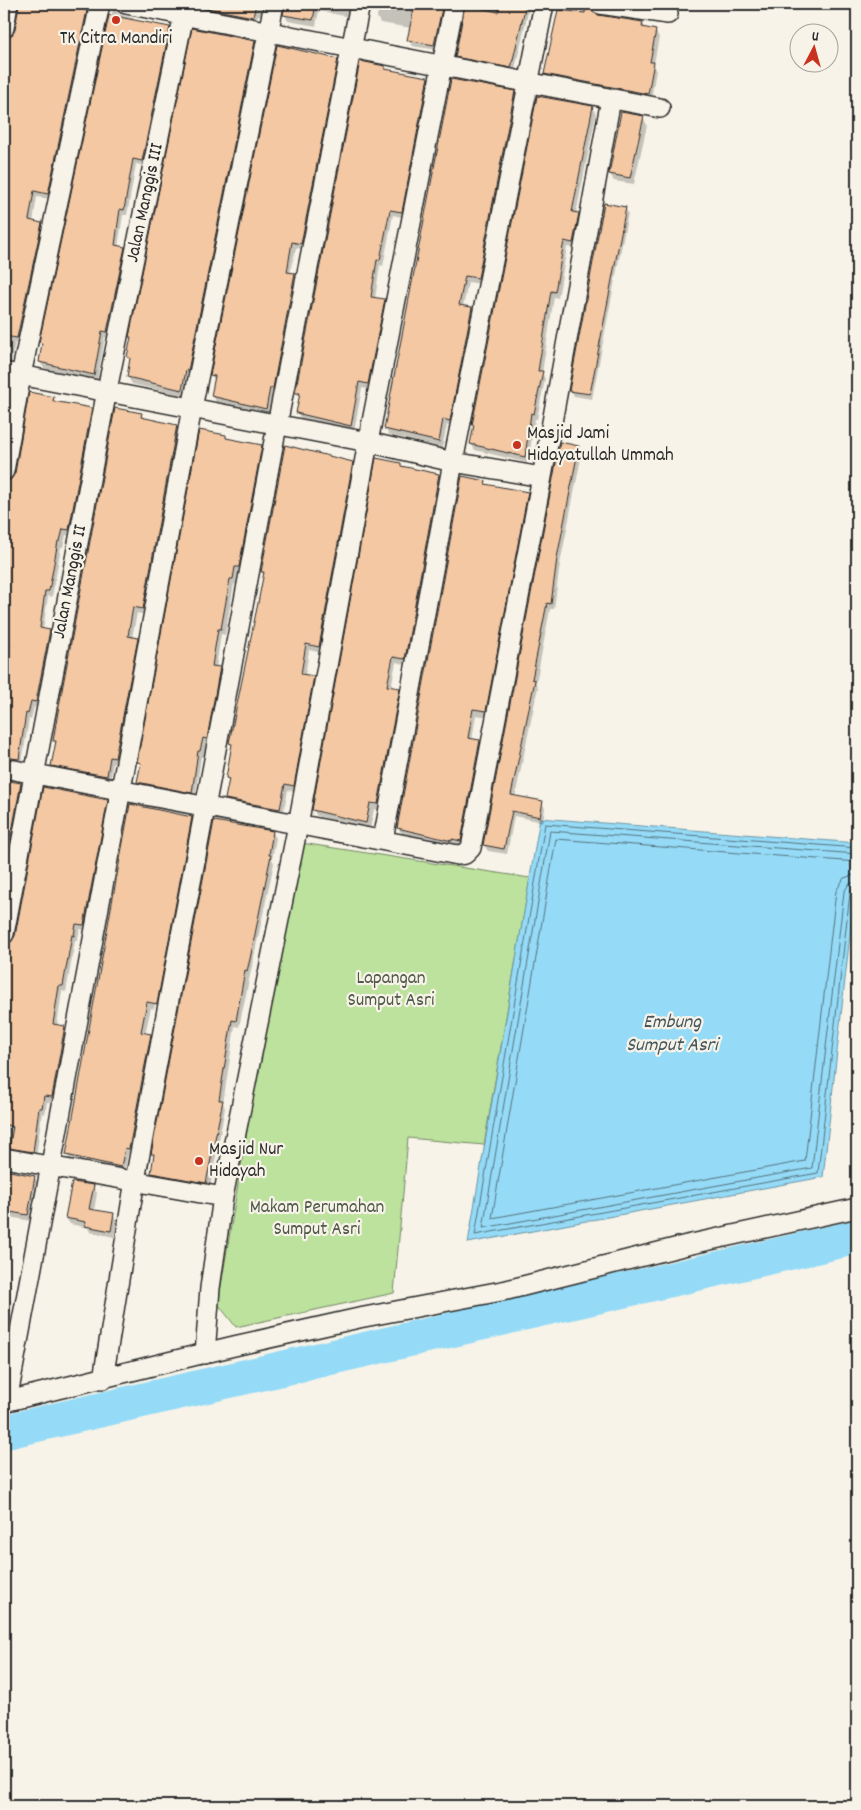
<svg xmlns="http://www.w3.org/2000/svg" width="861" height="1810" font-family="Dekko,sans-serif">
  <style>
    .green { fill: #bce29d; stroke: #748664 }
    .water { fill: #95dbf7; stroke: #6b95a5 }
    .shadow { fill: #0003 }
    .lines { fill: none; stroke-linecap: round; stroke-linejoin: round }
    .shore { stroke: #55717d; stroke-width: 1 }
    .river { stroke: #95dbf7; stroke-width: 35 }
    .building { fill: #f4c8a3; stroke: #2b2b2b }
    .street-casing { stroke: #2b2b2b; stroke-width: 22 }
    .street { stroke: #f7f3e8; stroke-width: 19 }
    .poi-dot { fill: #c8321e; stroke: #f7f3e8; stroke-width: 2 }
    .labels { text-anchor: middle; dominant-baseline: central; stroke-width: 4.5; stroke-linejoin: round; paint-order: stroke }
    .poi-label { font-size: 19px; fill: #2b2b2b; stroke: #f7f3e8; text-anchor: start }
    .street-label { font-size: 19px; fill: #2b2b2b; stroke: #f7f3e8 }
    .park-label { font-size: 19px; fill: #4f5948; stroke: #f7f3e8 }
    .water-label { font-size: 20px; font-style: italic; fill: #46575e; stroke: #f7f3e8 }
  </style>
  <rect width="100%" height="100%" fill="#f7f3e8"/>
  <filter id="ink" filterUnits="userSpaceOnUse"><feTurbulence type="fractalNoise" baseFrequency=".02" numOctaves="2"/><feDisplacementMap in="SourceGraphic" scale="10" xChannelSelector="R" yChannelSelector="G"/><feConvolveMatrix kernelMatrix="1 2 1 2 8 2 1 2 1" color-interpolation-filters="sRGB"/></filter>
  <g filter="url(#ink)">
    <path class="green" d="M295 842 530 878 484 1145 408 1138 394 1293 236 1327 218 1304Z"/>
    <path class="water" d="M540 818 857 843V872L823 1177 468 1243Z"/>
    <path class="shadow" d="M20 4H85L84 8 90 15 51 199 37 197 33 222 41 224 45 230 20 344 15 343 11 363 4 361V39L8 40 16 31Z
      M114 4H120L118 14 133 18 135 21 169 28 173 34 146 166 136 164 127 215H123L118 247 124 248 127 254 110 338 105 337 97 381 44 368 40 362 43 346 41 342Z
      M198 4H268L264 16 258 15 256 23 202 12Z
      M285 4H353L350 17 319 11 316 26 288 21 285 15Z
      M379 4H449L438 50 412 46 409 40 411 28 380 23 377 17Z
      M466 4H530L514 73 460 62 456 56Z
      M583 4H594L592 12 597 16 643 23 646 29 655 31 659 37 654 64 656 70 651 100 548 80 545 74 581 13Z
      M254 42 258 48 191 377 189 376 185 396 132 384 128 377 131 337Z
      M337 60 340 67 304 249 296 248 290 274H295L298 281 276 394H273L269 414 216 402 213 395 215 381 211 375Z
      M385 67 387 71 427 78 431 85 405 218 393 215 383 266 380 265 375 299 384 300 387 307 371 390 362 388 354 432 301 419 297 412 300 399 296 392Z
      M452 80 514 92 518 99 481 284 468 282 463 307 471 308 475 315 453 426 447 425 442 448 389 435 385 429 389 412 387 409Z
      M592 107 596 114 576 214 582 221 577 248 567 247 558 298 554 297 542 373 545 379 537 419H535L528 463 475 450 471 444 473 425Z
      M643 117 647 125 634 184 614 181 610 174Z
      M625 208 628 213 592 399 574 396 571 390Z
      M4 392 10 399 4 432Z
      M53 398 56 402 91 409 95 415 72 536 66 535 63 547H61L52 597 48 596 43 630 49 631 53 637 40 708 34 707 31 719H29L22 762 4 759V483H9L16 474Z
      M141 414 144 419 177 426 180 433 146 615 137 613 132 638 137 639 141 646 119 764 113 763 110 782 56 772 53 765 57 745 54 740Z
      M226 436 228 440 261 446 265 453 242 573 238 572 236 585 234 584 225 635 221 634 216 668H219L223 675 210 745 206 744 204 757H201L195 798 142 788 138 782 141 766 139 762Z
      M578 447 582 453 560 564 554 609H550L536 683 538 687 515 797 542 803 545 808 543 822 514 816 507 854 488 851 484 845Z
      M352 463 356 469 322 653 309 650 305 676 313 678 317 684 297 792 288 790 283 815 230 805 226 799 230 782 227 778 233 747 230 743 264 575 262 571Z
      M401 464 403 468 439 475 442 481 408 665 396 662 391 688 399 689 403 696 381 810 374 809 370 829 317 816 313 810Z
      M485 482 488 486 527 493 531 499 489 717 476 715 472 740 479 741 483 748 464 846 433 843 431 839 402 834 398 827Z
      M4 784 22 786 24 790 4 898Z
      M107 801 110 807 87 931 80 929 77 941H75L66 992 62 991 57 1026 65 1027 68 1033 55 1103 47 1102 45 1114 42 1113 36 1157 4 1150V946L13 943Z
      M131 805 187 816 192 820H190L154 1009 151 1008 145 1034 150 1035 154 1041 133 1155 128 1154 124 1173 71 1162 67 1155Z
      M192 820 195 824 160 1010 157 1009Z
      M272 832 276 838 272 859 274 863 239 1027 235 1026 223 1103 225 1108 210 1188 156 1179 152 1173 155 1158 153 1153Z
      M6 1171 34 1177 38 1183 31 1221 4 1216V1176Z
      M93 1187 97 1193 94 1211 113 1215 117 1221 114 1237 90 1232 88 1228 70 1224 66 1218Z"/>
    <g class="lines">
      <path class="shore" d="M857 848 545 824 475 1235 818 1173 850 893 852 889 857 888
        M857 854 550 831 483 1228 812 1168 844 892 849 884 857 882
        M857 862 556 839 492 1218 805 1161 836 891 844 878 857 874"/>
      <path class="river" d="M4 1432 857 1237"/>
    </g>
    <path class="building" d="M19 4H54L87 10 48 194 34 191 29 220 42 223 17 338 4 336V50H6L9 38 15 30Z
      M197 4H256L253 17 197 6Z
      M285 4H316L313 20 283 15Z
      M415 4H443L434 45 407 40Z
      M499 4H526L511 68 455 57 465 5 498 12Z
      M586 4H589L593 12 598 15 643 22 642 27 656 30 650 62H654L648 94 544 74 558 10 585 13Z
      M109 15 170 27 142 161 133 159 124 210 120 209 115 245 125 247 107 332 102 331 94 375 39 362 42 343 39 342Z
      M192 28 255 41 188 371 186 370 182 390 127 377 130 358 127 357 131 337H129Z
      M277 45 338 59 301 244 292 242 287 272 295 273 273 388H270L266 409 211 396 215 376 210 375Z
      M360 61 385 66V69L428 77 402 212 390 210 380 260H377L371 297 385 299 368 384 359 382 351 426 296 413 300 393H295Z
      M451 79 515 91 478 278 465 276 459 305 472 307 450 421 443 419 439 442 384 429Z
      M537 96 593 106 572 212 579 213 573 243 564 241 555 292 551 291 538 371H543L534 414 531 413 525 457 470 444 474 425H472Z
      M621 112 644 116 630 178 609 174Z
      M604 203 626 207 590 394 569 391Z
      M29 392 54 397 53 401 92 408 69 530 63 529 60 541H58L49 591H45L40 628 50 630 36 702 31 701 28 714 26 713 19 759 4 757V682L10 644 4 643V502L8 482 15 473Z
      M115 408 142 413 141 417 177 425 143 609 133 607 128 636 138 638 115 758 110 757 107 776 51 766 56 741H53L59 706Z
      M199 430 226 435V438L262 445 239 567H235L233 579H230L221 629H218L212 666 220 667 207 739 203 738 200 751H198L192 793 137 782 141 763 137 762Z
      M560 442 579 446 557 558 551 604 547 603 532 679 535 680 511 795 543 801 540 817 512 811 504 849 483 845Z
      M285 445 353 462 319 647 306 644 301 674 314 676 294 786 285 784 280 809 225 799 229 779 226 778 232 744 229 743 258 603 264 572H261Z
      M376 458 401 463V466L439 474 405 659 393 657 387 686 400 688 378 804 370 803 366 823 312 810Z
      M462 476 486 481 485 484 528 492 486 711 473 709 468 738 480 740 461 841 452 839V841L397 828Z
      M4 780 21 783 4 875Z
      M43 787 108 800 84 925 76 924 74 936 72 935 63 986H59L53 1024 65 1026 52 1097 44 1096 42 1108H39L33 1152 9 1148 13 1127 4 1124V977L9 943 15 936Z
      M130 804 192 817 157 1004 147 1002 141 1032 151 1034 129 1149 125 1148 121 1167 66 1155Z
      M214 821 273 831 269 855H271L250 959 247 971 245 970 236 1021 232 1020 219 1100H223L206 1183 151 1173 154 1154H151Z
      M5 1170 35 1176 28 1215 4 1211Z
      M72 1182 94 1185 89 1209 114 1213 111 1231 85 1226 86 1222 65 1218Z"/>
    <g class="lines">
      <g class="street-casing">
        <path id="street" d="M126 4 660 108
          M600 4 668 14
          M4 28 8 4
          M4 372 368 442 453 462 542 477
          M4 471 21 375 100 4
          M4 768 458 855 465 854 471 848 542 477 611 99
          M383 840 453 462 544 4
          M4 934 107 390 186 4
          M4 1158 223 1197
          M205 1354 210 1288 223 1197 298 825 368 442 454 4
          M103 1379 135 1180 277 425 360 4
          M7 1401 192 408 274 4
          M4 1402 234 1346 359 1318 507 1290 687 1245 857 1208"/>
      </g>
      <use href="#street" class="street"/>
    </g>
  </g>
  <g class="poi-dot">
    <circle cx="116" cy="20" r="5"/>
    <circle cx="517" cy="445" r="5"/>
    <circle cx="199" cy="1161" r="5"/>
  </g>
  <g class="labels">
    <g class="poi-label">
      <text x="116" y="39" text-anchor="middle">TK Citra Mandiri</text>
      <text x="527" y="434">Masjid Jami<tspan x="527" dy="22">Hidayatullah Ummah</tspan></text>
      <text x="209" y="1150">Masjid Nur<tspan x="209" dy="22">Hidayah</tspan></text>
    </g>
    <g class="street-label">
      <text transform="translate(146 203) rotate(-78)">Jalan Manggis III</text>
      <text transform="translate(71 582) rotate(-79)">Jalan Manggis II</text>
    </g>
    <g class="park-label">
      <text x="391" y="979">Lapangan<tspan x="391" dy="22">Sumput Asri</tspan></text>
      <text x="317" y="1208">Makam Perumahan<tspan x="317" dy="22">Sumput Asri</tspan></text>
    </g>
    <g class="water-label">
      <text x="672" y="1023">Embung<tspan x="672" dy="23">Sumput Asri</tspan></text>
    </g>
  </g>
  <rect width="861" height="1810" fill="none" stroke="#f7f3e8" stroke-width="20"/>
  <rect x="10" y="10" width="841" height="1790" fill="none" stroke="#2b2b2b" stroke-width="2" filter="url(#ink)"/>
  <g transform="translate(814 48) rotate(6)"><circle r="24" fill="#f7f3e8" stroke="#a5a39c"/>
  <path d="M0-4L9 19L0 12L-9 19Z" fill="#c8321e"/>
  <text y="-8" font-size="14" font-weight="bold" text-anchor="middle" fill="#2b2b2b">U</text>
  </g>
</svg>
